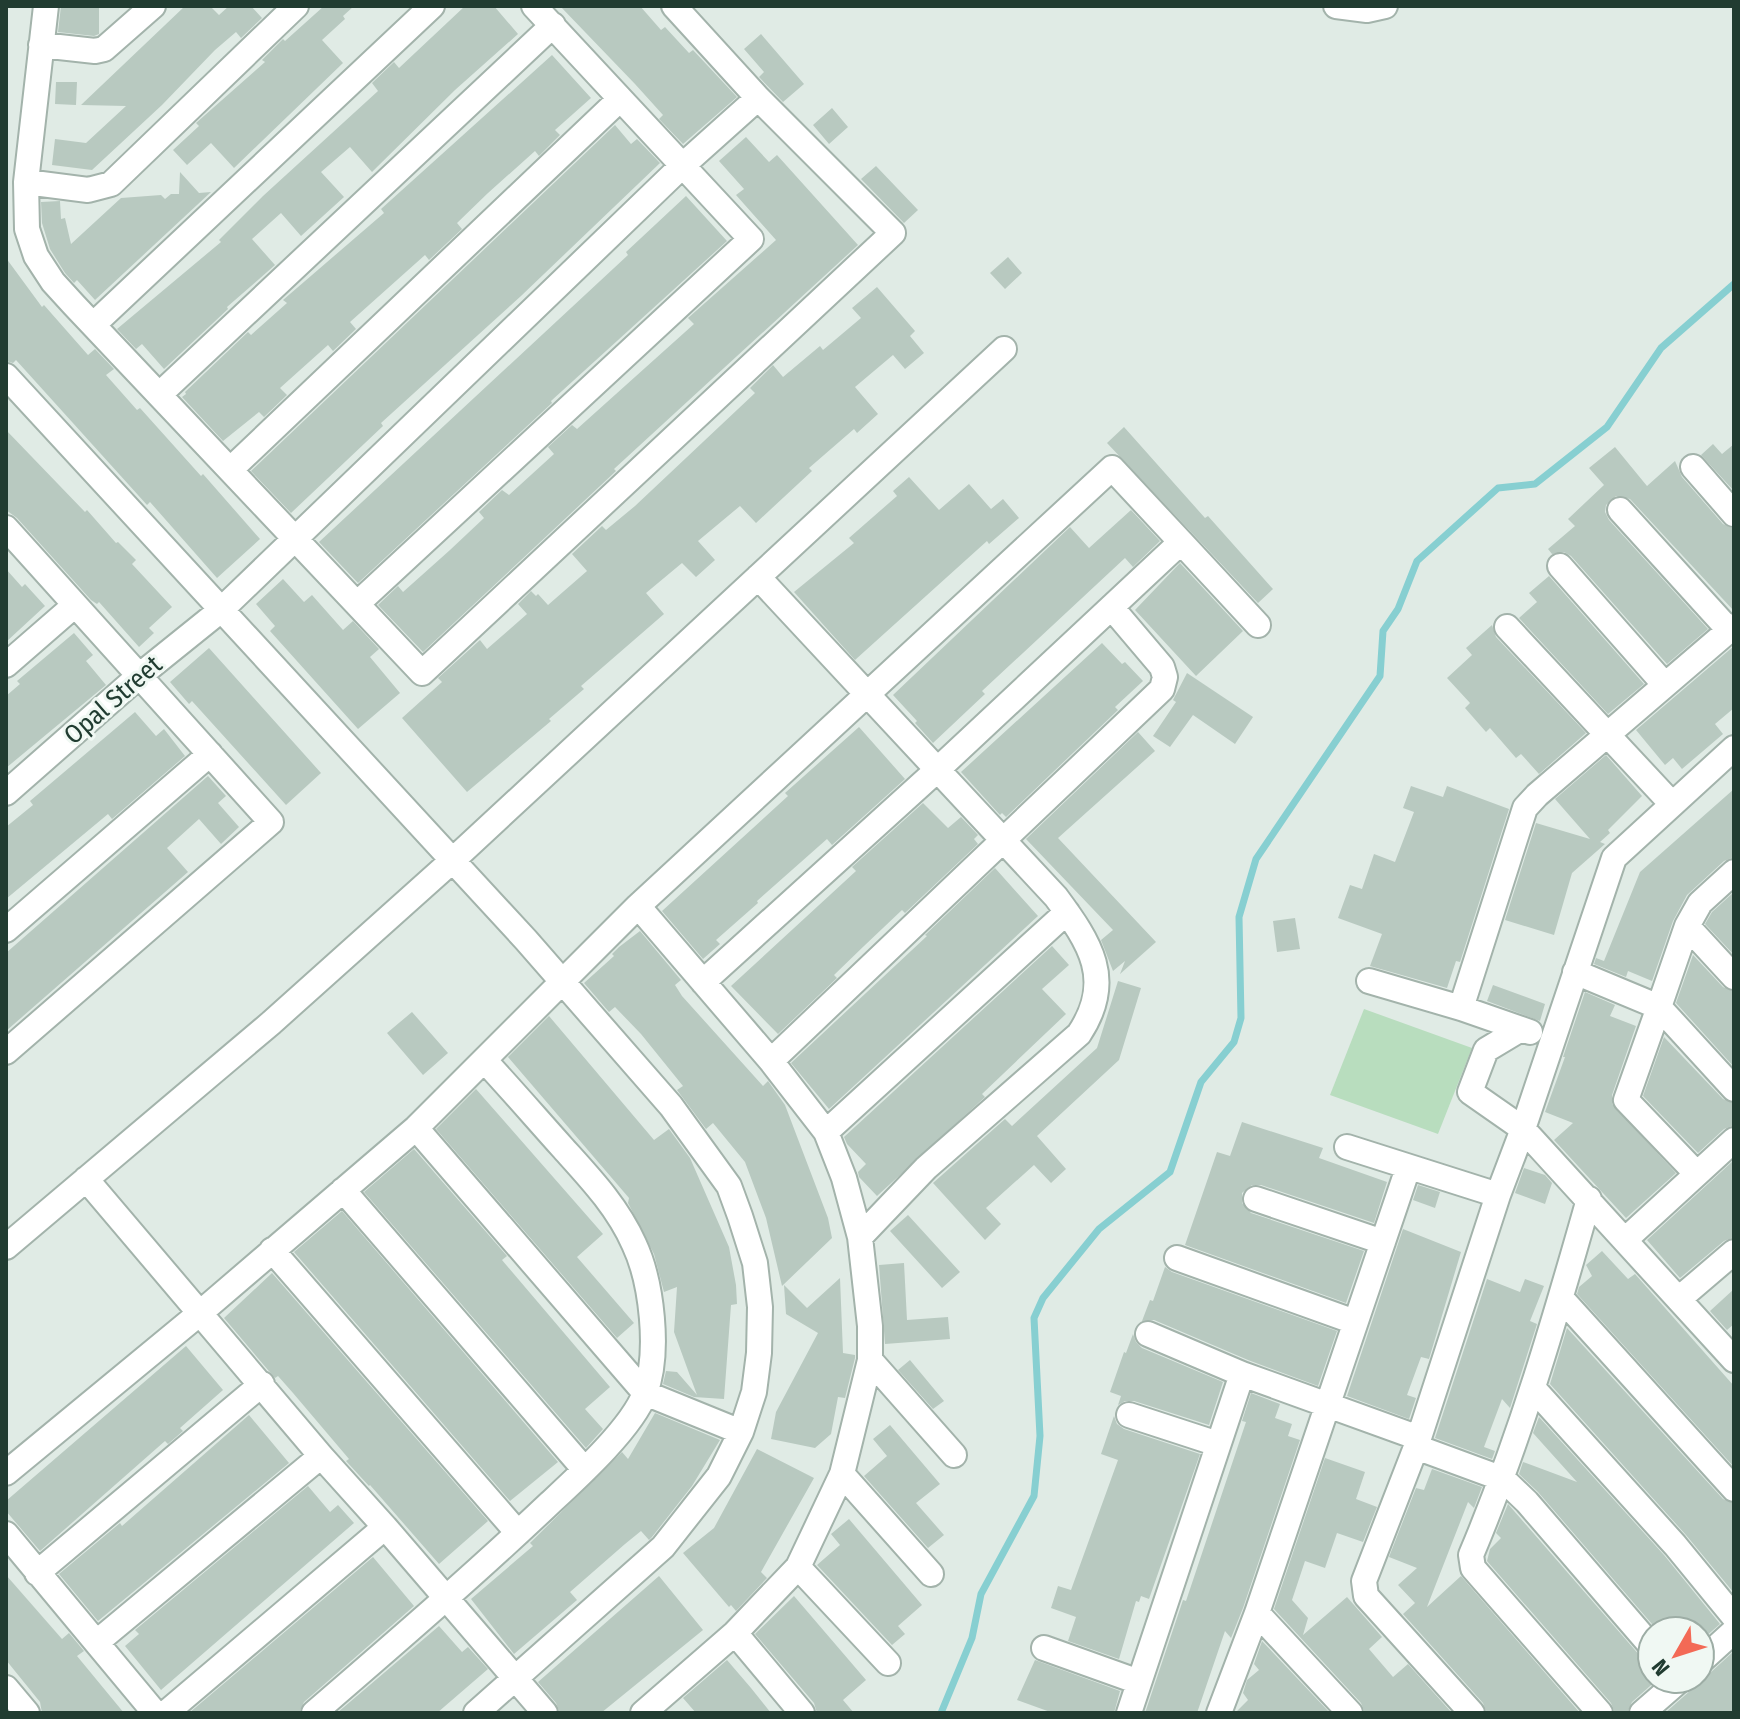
<svg xmlns="http://www.w3.org/2000/svg" width="1740" height="1719" font-family="'Fira Sans Condensed',sans-serif">
  <style>
    .green { fill: #b8ddbe }
    .lines { fill: none; stroke-linecap: round; stroke-linejoin: round }
    .stream { stroke: #87cfd1; stroke-width: 7 }
    .building { fill: #b8c9c0 }
    .minor-casing { stroke: #a3b3ab; stroke-width: 28 }
    .minor { stroke: #fff; stroke-width: 24 }
    .labels { text-anchor: middle; dominant-baseline: central; stroke-width: 6; stroke-linejoin: round; paint-order: stroke }
    .street-label { font-size: 26px; fill: #213c31; stroke: #f0f8f3 }
  </style>
  <rect width="100%" height="100%" fill="#e0ebe5"/>
  <path class="green" d="M1364 1009 1472 1048 1438 1134 1330 1095Z"/>
  <g class="lines">
    <path class="stream" d="M941 1713 972 1638 981 1594 1034 1496 1040 1436 1034 1318 1043 1298 1099 1229 1170 1172 1201 1082 1234 1042 1241 1018 1239 917 1256 859 1380 676 1383 631 1398 609 1417 561 1498 488 1535 484 1607 427 1661 348 1734 284"/>
  </g>
  <path class="building" d="M61 6H99V34L94 36 58 32Z
    M185 6H210L219 15 229 6H251L262 18 241 38 236 32 215 50 162 105 92 170 52 165 55 139 86 143 126 106 81 105Z
    M324 6H354L343 16 345 19 322 40 343 63 234 168 211 143 187 165 173 150 199 126 196 123 265 62 262 60 283 39 285 41Z
    M465 6H494L518 34 455 90 372 172 350 147 321 172 344 197 301 236 281 213 252 239 275 265 227 307 228 309 164 369 142 344 136 349 117 329 221 242 219 240 263 196 378 91 372 83 394 62 399 68Z
    M560 6H640L661 30 665 27 689 53 693 50 737 97 683 144 659 119 663 115 635 84Z
    M761 34 804 84 783 102 759 77 764 72 744 49Z
    M552 55 591 98 555 130 560 135 539 156 535 151 488 193 457 223 462 229 429 260 425 255 350 322 356 329 333 351 328 345 280 388 287 395 264 417 259 412 223 441 182 397 186 394 185 392 248 332 251 335 287 303 283 300 384 213 381 209Z
    M56 82H77L76 105 55 104Z
    M832 108 848 127 829 144 813 125Z
    M615 125 631 144 637 139 660 163 521 296 381 423 383 426 291 513 251 471Z
    M746 137 769 162 777 155 858 245 614 469 616 471 423 652 378 605 398 586 403 592 450 550 484 518 479 512 502 490 509 495 554 454 548 447 572 425 577 429 694 324 688 318 776 240 736 195 744 189 719 161Z
    M876 166 918 210 904 223 861 179Z
    M180 172 199 193 211 192 95 300 77 280 74 283 65 273 50 249 42 223 41 202 60 201 61 219 65 218 71 244 121 198 161 195 165 199 171 194H179Z
    M686 196 727 241 551 401 552 403 358 583 319 542 628 255 626 252Z
    M1008 257 1022 273 1005 289 990 273Z
    M6 258 42 307 44 305 88 355 95 349 114 369 106 375 137 410 140 408 201 476 203 474 260 539 217 578 150 502 147 505 16 360 13 363 6 361Z
    M877 287 915 331 910 336 924 353 905 369 893 355 855 387 878 414 857 433 854 429 809 468 812 471 756 523 740 506 698 541 715 560 696 577 682 563 646 593 664 614 581 686 584 689 549 719 551 721 467 792 402 718 442 682 438 678 480 640 487 649 527 614 518 604 531 591 536 596 538 594 548 605 587 571 572 554 602 526 606 530 635 506 755 393 750 388 773 365 783 377 820 346 823 350 861 318 852 308Z
    M1124 427 1205 518 1208 516 1273 589 1258 603 1107 443Z
    M6 430 85 512 87 510 116 543 118 542 136 560 132 564 172 607 149 628 154 633 139 647 99 602 97 604 91 600 17 518 6 510Z
    M1713 444 1722 454 1734 444V491L1701 455Z
    M1615 447 1647 486 1675 461 1682 477 1723 524 1734 529V611L1630 499 1616 496 1606 505 1605 512 1609 520 1708 629 1667 664 1571 556 1564 552 1552 554 1548 549 1575 526 1568 519 1604 485 1589 468Z
    M909 477 939 510 969 484 991 509 1003 499 1019 518 989 544 987 541 855 660 794 592 854 543 849 538 897 496 893 491Z
    M1131 510 1160 541 1133 567 1125 558 982 691 985 694 933 743 915 723 917 721 893 695 1070 527 1089 548Z
    M1180 563 1243 631 1196 676 1135 610Z
    M6 569 22 587 25 584 45 606 6 642Z
    M1549 576 1644 684 1608 714 1519 618 1537 602 1529 593Z
    M283 579 304 602 312 595 343 630 353 621 379 649 370 657 400 693 358 729 270 631 275 626 256 604Z
    M1492 625 1496 637 1586 733 1539 774 1521 754 1516 758 1490 728 1486 732 1465 708 1470 703 1447 678 1472 655 1466 648Z
    M74 633 93 655 86 661 106 685 6 768V696L20 684 17 681Z
    M1102 643 1122 664 1125 662 1143 681 1115 707 1118 710 1006 817 1002 813 1000 815 961 772Z
    M1734 646V708L1715 724 1723 734 1682 769 1673 758 1665 765 1636 730Z
    M209 648 321 773 286 805 192 701 189 704 170 682Z
    M1187 673 1253 717 1235 744 1193 715 1170 747 1153 736 1176 702 1173 700Z
    M135 712 156 736 164 729 185 756 112 819 108 814 6 899V827L33 805 30 801Z
    M859 727 905 779 832 845 827 839 757 901 758 903 716 940 720 944 703 959 662 911 788 796 785 793Z
    M1138 732 1155 751 1058 838 1156 942 1120 974 1125 961 1113 971 1101 940 1113 930 1026 839Z
    M1606 755 1642 796 1608 830 1610 833 1600 842 1605 844 1572 873 1554 935 1505 920 1536 823 1590 839 1555 799Z
    M208 776 226 796 218 803 239 827 221 844 199 819 167 848 188 872 6 1031V953Z
    M1411 786 1443 797 1447 786 1509 809 1460 962 1456 961 1447 988 1370 966 1382 934 1338 918 1350 885 1362 889 1374 854 1395 862 1414 812 1403 808Z
    M1734 789V857L1724 861 1687 895 1673 921 1652 981 1628 971 1626 977 1594 964 1596 958 1604 961 1640 872Z
    M923 803 948 828 961 817 978 835 974 839 978 844 905 913 902 910 864 946 834 975 837 978 778 1034 731 986 856 871 852 867Z
    M995 868 1038 916 829 1109 791 1063 927 936 925 935Z
    M1734 892V955L1705 924 1712 912Z
    M1295 918 1300 949 1277 952 1273 921Z
    M640 931 681 980 675 985 682 996 763 1086 768 1081 785 1105 828 1218 832 1238 782 1286 766 1218 745 1162 713 1123 706 1129 677 1090 683 1086 641 1034 615 1007 609 1012 584 983 614 956 612 954 619 947Z
    M1052 946 1069 965 1042 989 1066 1014 982 1094 985 1097 877 1196 859 1177 858 1172 866 1164 847 1144 844 1137Z
    M1693 955 1723 987 1734 992V1067L1676 1003Z
    M1118 981 1141 988 1119 1060 1037 1136 1066 1169 1051 1183 1034 1165 986 1208 1001 1224 985 1240 933 1183 1005 1119 1012 1126 1097 1048Z
    M1493 985 1545 1004 1540 1021 1487 1001Z
    M1585 992 1615 1005 1610 1016 1636 1026 1612 1095V1104L1676 1173 1626 1218 1554 1140 1573 1123 1545 1112 1565 1057H1563Z
    M412 1012 448 1053 423 1075 387 1033Z
    M549 1016 654 1140 669 1129 690 1158 729 1247 736 1285 737 1304 731 1305 724 1399 694 1397 663 1384 666 1371 677 1372 697 1395 674 1332 677 1287 664 1292 654 1254 628 1203 629 1198 508 1057Z
    M1664 1037 1723 1099 1734 1104V1125L1724 1129 1698 1153 1643 1096Z
    M476 1089 603 1234 577 1257 634 1323 617 1338 436 1129Z
    M1242 1122 1323 1148 1319 1158 1387 1182 1374 1223 1261 1185H1252L1242 1193V1203L1251 1213 1364 1251 1346 1303 1185 1245 1217 1152 1230 1156Z
    M414 1149 507 1256 502 1260 610 1387 585 1409 603 1429 586 1448 364 1192Z
    M1734 1160V1237L1724 1241 1680 1278 1647 1240Z
    M1524 1168 1545 1175 1552 1183 1545 1204 1515 1193Z
    M1418 1185 1440 1192 1435 1208 1413 1200Z
    M342 1211 558 1462 510 1501 294 1252Z
    M908 1215 960 1272 942 1288 890 1231Z
    M1403 1229 1461 1252 1429 1359 1421 1357 1407 1395 1416 1398 1409 1419 1347 1396Z
    M1602 1251 1628 1279 1635 1274 1734 1386V1467L1577 1294 1579 1287 1592 1276 1586 1265Z
    M904 1263 907 1320 948 1317 950 1339 885 1344 879 1265Z
    M1165 1267 1172 1272 1337 1331 1318 1386 1248 1360 1154 1320 1142 1321 1150 1300 1153 1301Z
    M272 1273 488 1521 439 1564 370 1485 369 1486 346 1461 349 1459 293 1393 278 1376 275 1378 268 1370 224 1318Z
    M840 1278 843 1353 855 1355V1358L845 1398 838 1397 831 1434 815 1448 771 1439 776 1412 818 1333 786 1314 784 1285 807 1308Z
    M1487 1279 1520 1292 1525 1279 1544 1286 1530 1321 1537 1324 1510 1408 1502 1399 1484 1447 1495 1451 1492 1459 1435 1438Z
    M1734 1289V1324L1727 1330 1710 1311Z
    M1567 1328 1723 1499 1734 1504V1593L1686 1535 1550 1384Z
    M1133 1334 1136 1342 1142 1348 1223 1382 1209 1425 1134 1401H1125L1118 1405 1121 1396 1110 1392 1124 1352 1126 1353Z
    M186 1346 223 1390 180 1428 183 1431 168 1444 165 1441 40 1551 6 1511V1501Z
    M910 1360 944 1401 933 1409 898 1370Z
    M1251 1393 1280 1404 1275 1418 1292 1424 1288 1436 1300 1440 1243 1608 1231 1638 1225 1631 1197 1713H1145L1183 1600 1186 1601 1246 1422 1242 1421Z
    M655 1413 720 1440 692 1486 652 1537 649 1540 641 1531 625 1544 570 1592 577 1600 514 1654 471 1599 533 1546 530 1543 622 1452 628 1459Z
    M249 1415 289 1463 98 1621 59 1574 120 1523 122 1526Z
    M1114 1416 1117 1424 1124 1429 1200 1454 1149 1599 1141 1596 1139 1602 1136 1601 1119 1659 1068 1641 1076 1617 1051 1608 1058 1586 1071 1590 1118 1460 1101 1454Z
    M1539 1417 1664 1555 1720 1624 1704 1638 1700 1631H1658L1538 1492 1519 1474 1523 1462 1577 1482 1533 1433Z
    M890 1425 940 1484 916 1503 944 1535 928 1548 864 1476 887 1456 873 1439Z
    M757 1449 814 1478 761 1572 767 1578 736 1611 731 1605 729 1607 683 1553 714 1528Z
    M1325 1458 1365 1472 1356 1499 1377 1507 1363 1542 1337 1533 1325 1568 1305 1561 1292 1600 1308 1618 1303 1635 1347 1597 1382 1637 1369 1649 1393 1677 1408 1664 1452 1713H1365L1361 1703 1274 1609Z
    M1432 1469 1482 1487 1474 1508 1468 1502 1427 1607 1461 1576 1580 1713H1487L1483 1703 1403 1614 1415 1603 1398 1585 1417 1568 1389 1557 1416 1488 1424 1490Z
    M308 1486 330 1512 338 1505 354 1523 161 1690 125 1646 139 1634 135 1630Z
    M1508 1504 1641 1657 1652 1662V1679H1658L1632 1702 1627 1713H1615L1611 1703 1487 1561 1490 1549 1501 1538 1496 1533Z
    M849 1519 922 1605 898 1626 905 1634 892 1645 817 1565 840 1545 831 1534Z
    M373 1557 414 1606 304 1702 299 1713H189Z
    M6 1575 62 1639 69 1633 84 1651 77 1656 124 1713H42L40 1702 6 1660Z
    M659 1576 703 1630 601 1713H560L556 1703 538 1682Z
    M794 1596 866 1680 843 1700 854 1713H817L814 1703 755 1634Z
    M439 1626 462 1652 468 1647 488 1669 437 1713H337Z
    M1262 1641 1330 1713H1235L1248 1700 1243 1693 1247 1680 1259 1670 1254 1664Z
    M1734 1651V1713H1665L1691 1690 1696 1679 1710 1673Z
    M727 1660 751 1688 771 1713H696L683 1698Z
    M1035 1660 1120 1691 1114 1713H1053L1017 1700Z"/>
  <g class="lines">
    <g class="minor-casing">
      <path id="minor" d="M46 6 26 182 27 229 36 256 53 282 74 305 422 673 893 233 758 98 674 6
        M1336 6 1367 10 1385 6
        M41 45 95 51 104 49 153 6
        M26 182 88 190 111 184 296 6
        M93 325 432 6
        M6 376 526 940 671 1106 729 1186 740 1216 755 1263 760 1307 759 1353 754 1392 741 1432 719 1476 663 1547 476 1713
        M160 394 553 25
        M1693 467 1734 514
        M231 469 619 100
        M1620 510 1729 630
        M6 528 271 822 6 1052
        M1181 542 1258 625
        M1560 566 1665 685
        M758 577 1056 897C1090 943 1115 980 1079 1034L926 1168 860 1237
        M358 603 751 239 534 6
        M1507 627 1671 803
        M6 665 75 605
        M6 793 139 676 221 610 682 166 758 98
        M638 906 771 1061 826 1132 844 1178 860 1237 870 1326V1360L842 1474 798 1567 735 1633 643 1713
        M1687 926 1734 977
        M6 930 210 754
        M1575 972 1659 1007 1687 926 1700 903 1734 872
        M1369 981 1461 1008 1530 1032
        M1461 1008 1525 808 1537 795 1734 626
        M1521 1029 1486 1050 1470 1092 1523 1129 1734 1360
        M771 1061 1162 689 1165 677 1162 667 1112 608
        M416 1128 645 1393 741 1432
        M826 1132 1067 912
        M1347 1147 1498 1195
        M1696 1173 1626 1100 1659 1007 1734 1089
        M86 1179 321 1456 385 1527 545 1713
        M343 1190 585 1470
        M1256 1199 1383 1242
        M1589 1199C1555 1319 1520 1439 1471 1555L1473 1568 1600 1713
        M1626 1239 1734 1140
        M6 1247 271 1023 453 860 1004 349
        M272 1250 518 1533
        M1177 1258 1355 1322
        M1561 1298 1734 1489
        M1680 1298 1734 1252
        M1148 1334 1242 1374
        M870 1360 954 1455
        M1533 1388 1675 1545 1734 1617
        M1129 1415 1218 1444
        M1416 1447 1503 1479 1527 1502 1652 1647
        M6 1473 200 1313 416 1128 638 906 1112 468 1181 542 936 771 703 982
        M842 1474 931 1574
        M6 1534 155 1713
        M798 1567 888 1663
        M37 1573 262 1384
        M1257 1613 1350 1713
        M735 1633 802 1713
        M97 1642 321 1456
        M1044 1648 1139 1682
        M1700 1662 1734 1631
        M6 1688 27 1713
        M166 1713 385 1527
        M314 1713C394 1644 474 1575 550 1503 578 1477 632 1428 645 1393 660 1353 652 1282 634 1244 617 1206 589 1177 562 1147 536 1118 511 1089 485 1061
        M1129 1713 1242 1374 1419 1438
        M1219 1713 1257 1613 1408 1168
        M1472 1713 1366 1596 1364 1581 1416 1447 1498 1195 1523 1129 1614 858 1734 748
        M1642 1713 1681 1679"/>
    </g>
    <use href="#minor" class="minor"/>
  </g>
  <g class="labels">
    <g class="street-label">
      <text transform="translate(113 700) rotate(-41)">Opal Street</text>
    </g>
  </g>
  <rect width="1740" height="1719" fill="none" stroke="#213c31" stroke-width="16"/>
  <g transform="translate(1676 1655) rotate(231)"><circle r="38" fill="#f0f8f3" stroke="#9dada5" stroke-width="2"/>
  <path d="M0-6L14 30L0 20L-14 30Z" fill="#f36a56"/>
  <text y="-12" font-size="22" font-weight="bold" text-anchor="middle" fill="#213c31">N</text>
  </g>
</svg>
